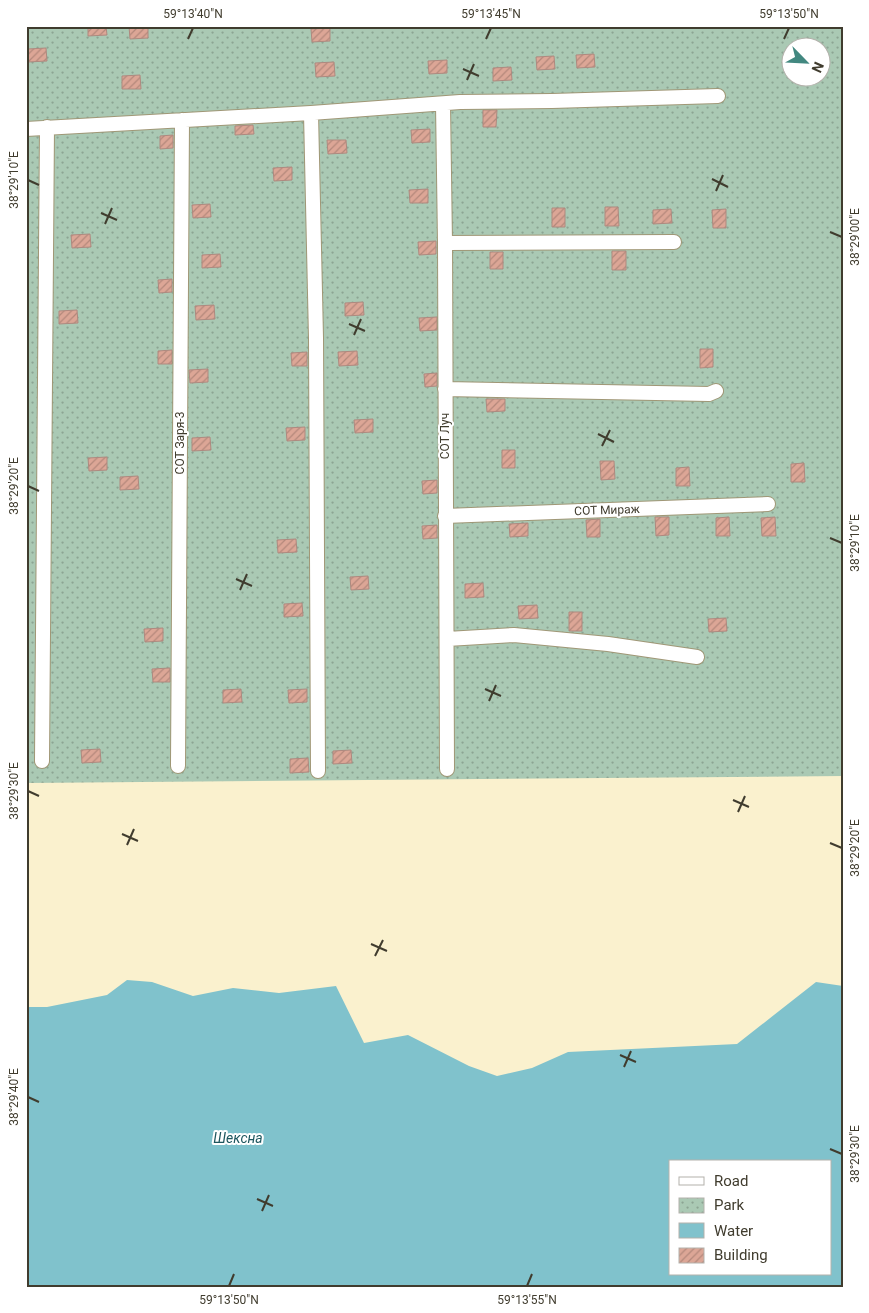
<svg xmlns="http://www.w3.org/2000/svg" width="869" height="1313" font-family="Roboto,sans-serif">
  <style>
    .park { fill: url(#park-dots); fill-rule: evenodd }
    .water { fill: #80c2cc; fill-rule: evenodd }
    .building { fill: url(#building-hatch); stroke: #ae897f }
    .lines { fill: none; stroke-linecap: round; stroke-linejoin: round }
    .minor-casing { stroke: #a09776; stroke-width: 16 }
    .minor { stroke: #fff; stroke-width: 14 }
    .ticks { fill: none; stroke: #403c2e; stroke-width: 2 }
    .labels { text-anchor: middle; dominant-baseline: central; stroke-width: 4; stroke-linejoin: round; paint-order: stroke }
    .street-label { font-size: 12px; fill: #403c2e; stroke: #fff }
    .water-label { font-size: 14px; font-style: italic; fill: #1d565e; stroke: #fff }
    .neatline { fill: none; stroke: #403c2e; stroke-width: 2 }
    .ticks-label { font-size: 12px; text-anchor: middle; fill: #403c2e }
  </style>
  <defs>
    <pattern id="park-dots" width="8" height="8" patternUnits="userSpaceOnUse" patternTransform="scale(1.25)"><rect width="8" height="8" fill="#aac9b4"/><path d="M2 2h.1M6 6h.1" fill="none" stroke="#8ca493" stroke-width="1.8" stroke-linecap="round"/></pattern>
    <pattern id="building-hatch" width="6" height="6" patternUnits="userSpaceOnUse" patternTransform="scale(1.25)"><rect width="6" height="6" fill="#dca696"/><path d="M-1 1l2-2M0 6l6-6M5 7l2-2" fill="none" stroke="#b4887b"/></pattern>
  </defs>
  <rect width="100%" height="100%" fill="#faf1ce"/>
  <path class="park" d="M26 26H843V776L26 783ZM792 48H822V78H792Z"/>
  <path class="water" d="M127 980 152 982 193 996 233 988 279 993 336 986 364 1043 408 1035 469 1066 497 1076 532 1068 568 1052 737 1044 816 982 843 986V1287H26V1007H47L107 995ZM670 1162H830V1274H670Z"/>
  <path class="building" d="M88 26H106L107 35 88 36Z
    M129 26H148V38L130 39Z
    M330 28V41L312 42 311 29Z
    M46 48 47 61 28 62V49Z
    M594 54 595 67 577 68 576 55Z
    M554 56 555 69 537 70 536 57Z
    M447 60V73L429 74 428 61Z
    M334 62 335 76 316 77 315 63Z
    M511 67 512 80 493 81V68Z
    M140 75 141 89H122V76Z
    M483 110H497L496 127H483Z
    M253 125 254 134 235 135V126Z
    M430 129V142L412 143 411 130Z
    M173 135V148L160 149V136Z
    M327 140H346L347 153 328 154Z
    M292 167V180L274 181 273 168Z
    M428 189V203H410L409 190Z
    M210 204 211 217 193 218 192 205Z
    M605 207H618L619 226H605Z
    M552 208H565V227H552Z
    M671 209 672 223 653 224V210Z
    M726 209V228H713L712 210Z
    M90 234 91 247 72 248 71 235Z
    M436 241V254L419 255 418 242Z
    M612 251H626V270H612Z
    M490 252H503V269H490Z
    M220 254 221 267 202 268V255Z
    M172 279V292L159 293 158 280Z
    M363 302 364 315 345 316V303Z
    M214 305 215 319 196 320 195 306Z
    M77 310 78 323 59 324V311Z
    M437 317V330L420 331 419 318Z
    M700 349H713V367L700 368Z
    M172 350V364H158V351Z
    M357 351 358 365 339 366 338 352Z
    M307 352V366H292L291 353Z
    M208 369V382L190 383 189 370Z
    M437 373V386L425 387 424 374Z
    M486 399H505V411L487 412Z
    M373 419V432L355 433 354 420Z
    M305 427V440L287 441 286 428Z
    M210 437 211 450 192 451V438Z
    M502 450H515V468H502Z
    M107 457V470L89 471 88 458Z
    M600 461H614L615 479 601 480Z
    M804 463 805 482H791V464Z
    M689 467 690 486H676V468Z
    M138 476 139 489 120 490V477Z
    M437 480V493L423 494 422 481Z
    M655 517H669V535L656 536Z
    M729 517 730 536H716V518Z
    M775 517 776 536H762L761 518Z
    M600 519V537H587L586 520Z
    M528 523V536L510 537 509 524Z
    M437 525V538L423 539 422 526Z
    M296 539 297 552 278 553 277 540Z
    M368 576 369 589 351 590 350 577Z
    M483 583 484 597 465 598V584Z
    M302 603 303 616 284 617V604Z
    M537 605 538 618 519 619 518 606Z
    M569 612H582V631H569Z
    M726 618 727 631 709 632 708 619Z
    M163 628V641L145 642 144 629Z
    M170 668V682H153L152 669Z
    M241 689 242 702 223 703V690Z
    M307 689V702L289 703 288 690Z
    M100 749 101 762 82 763 81 750Z
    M351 750 352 763 333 764V751Z
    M308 758 309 772 290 773V759Z"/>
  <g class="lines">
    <g class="minor-casing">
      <path id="minor" d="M443 104 445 243 447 769
        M311 113 316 338 318 771
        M26 129 311 113 460 102 552 101 718 96
        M445 243 674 242
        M445 389 709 394 716 391
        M445 516 768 504
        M447 639 514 635 608 644 697 657
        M42 761 47 127
        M178 766 182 120"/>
    </g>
    <use href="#minor" class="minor"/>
  </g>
  <path class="ticks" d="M188 39 193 28M486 39 491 28M784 39 789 28M463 69 479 76M467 80 474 64M712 179 728 187M28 180 39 185M716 191 723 175M101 213 117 220M105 224 112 208M830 232 842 237M349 324 365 331M354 335 361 319M598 434 614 442M602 446 610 430M28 486 39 491M830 538 842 543M236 579 252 586M240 590 247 574M485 689 501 696M489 701 496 685M28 791 39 796M733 800 749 807M738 812 745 796M122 834 138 841M830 843 842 848M127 845 134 829M371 944 387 951M375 956 383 940M620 1055 636 1062M624 1067 631 1051M28 1097 39 1102M830 1149 842 1154M257 1199 273 1206M262 1211 269 1195M229 1286 234 1274M527 1286 532 1274"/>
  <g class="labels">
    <g class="street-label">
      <text transform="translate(445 436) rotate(-90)">СОТ Луч</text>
      <text transform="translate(180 443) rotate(-90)">СОТ Заря-3</text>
      <text transform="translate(607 510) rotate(-2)">СОТ Мираж</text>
    </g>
    <g class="water-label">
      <text x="238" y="1138">Шексна</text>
    </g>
  </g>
  <rect width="869" height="1313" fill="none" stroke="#ffffff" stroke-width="55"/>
  <rect x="669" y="1160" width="162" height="115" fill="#ffffff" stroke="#b3b1ab"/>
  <rect x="679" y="1177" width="25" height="8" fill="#ffffff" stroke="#b3b1ab"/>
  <text x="714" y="1186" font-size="15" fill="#403c2e">Road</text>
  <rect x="679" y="1198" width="25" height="15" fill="url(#park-dots)" stroke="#b3b1ab"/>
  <text x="714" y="1210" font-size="15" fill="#403c2e">Park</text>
  <rect x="679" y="1223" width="25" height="15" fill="#80c2cc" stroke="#b3b1ab"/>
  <text x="714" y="1236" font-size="15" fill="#403c2e">Water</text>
  <rect x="679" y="1248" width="25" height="15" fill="url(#building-hatch)" stroke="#b3b1ab"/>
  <text x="714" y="1260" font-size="15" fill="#403c2e">Building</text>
  <g transform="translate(806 62) rotate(114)"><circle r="24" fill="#ffffff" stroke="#b3b1ab"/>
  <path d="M0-4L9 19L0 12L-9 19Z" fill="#428880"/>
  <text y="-8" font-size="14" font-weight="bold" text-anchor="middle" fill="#403c2e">N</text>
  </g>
  <rect x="28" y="28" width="814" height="1258" class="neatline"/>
  <g class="ticks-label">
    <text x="193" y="18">59°13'40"N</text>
    <text x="491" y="18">59°13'45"N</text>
    <text x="789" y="18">59°13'50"N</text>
    <text transform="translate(14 180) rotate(-90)" y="4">38°29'10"E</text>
    <text transform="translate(855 237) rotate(-90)" y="4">38°29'00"E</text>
    <text transform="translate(14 486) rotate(-90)" y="4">38°29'20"E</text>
    <text transform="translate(855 543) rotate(-90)" y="4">38°29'10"E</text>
    <text transform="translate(14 791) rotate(-90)" y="4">38°29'30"E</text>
    <text transform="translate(855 848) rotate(-90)" y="4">38°29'20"E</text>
    <text transform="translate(14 1097) rotate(-90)" y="4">38°29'40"E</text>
    <text transform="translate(855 1154) rotate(-90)" y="4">38°29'30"E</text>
    <text x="229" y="1304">59°13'50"N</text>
    <text x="527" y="1304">59°13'55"N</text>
  </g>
</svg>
